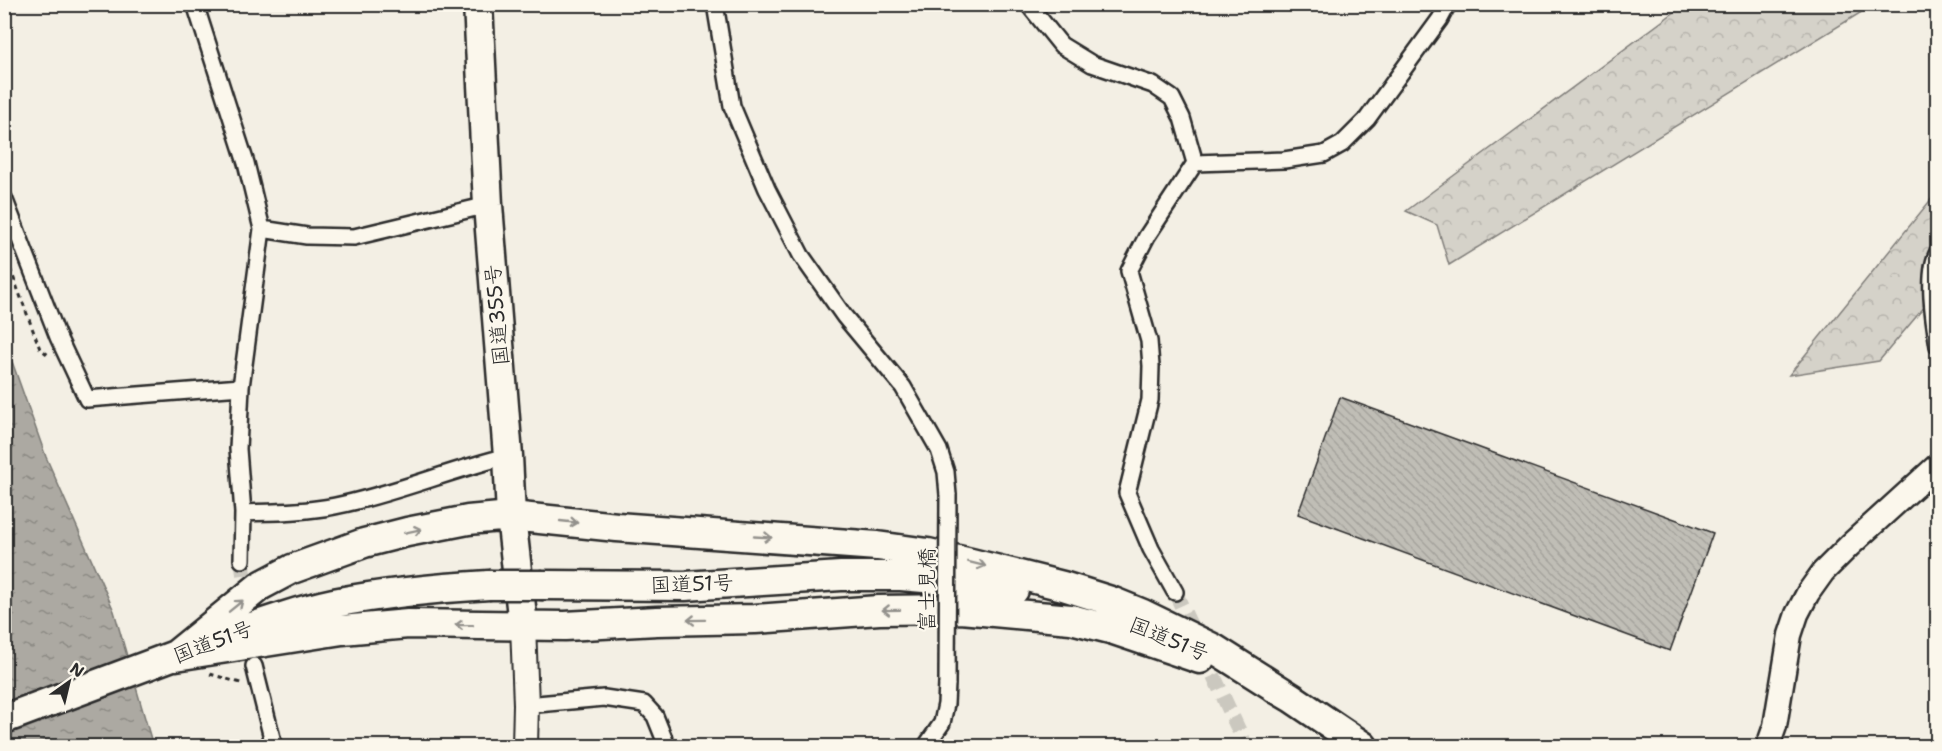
<svg xmlns="http://www.w3.org/2000/svg" width="1942" height="751" font-family="'Shantell Sans','Klee One',sans-serif">
  <style>
    .forest { fill: url(#forest-crowns); stroke: #807e7a; stroke-width: 1.5 }
    .water { fill: url(#water-ripples); stroke: #787772; stroke-width: 1.5 }
    .building { fill: url(#building-back-hatch); stroke: #2b2b2b; stroke-width: 1.5 }
    .lines { fill: none; stroke-linecap: round; stroke-linejoin: round }
    .street-tunnel { stroke: #cbc8bf; stroke-width: 15; stroke-dasharray: 15 8; stroke-linecap: butt }
    .street-casing { stroke: #2b2b2b; stroke-width: 20 }
    .secondary-casing { stroke: #2b2b2b; stroke-width: 27 }
    .primary-casing { stroke: #2b2b2b; stroke-width: 28 }
    .highway-casing { stroke: #2b2b2b; stroke-width: 33 }
    .path { stroke: #2b2b2b; stroke-width: 3; stroke-dasharray: 4.5 4.5; stroke-linecap: butt }
    .street { stroke: #fbf7ec; stroke-width: 15 }
    .secondary { stroke: #fbf7ec; stroke-width: 22 }
    .primary { stroke: #fbf7ec; stroke-width: 24 }
    .highway { stroke: #fbf7ec; stroke-width: 28 }
    .street-bridge-casing { stroke: #2b2b2b; stroke-width: 20; stroke-linecap: butt }
    .highway-bridge-casing { stroke: #2b2b2b; stroke-width: 33; stroke-linecap: butt }
    .street-bridge { stroke: #fbf7ec; stroke-width: 15 }
    .highway-bridge { stroke: #fbf7ec; stroke-width: 28 }
    .oneway { stroke: #93918c }
    .labels { text-anchor: middle; dominant-baseline: central; stroke-width: 4.5; stroke-linejoin: round; paint-order: stroke }
    .street-label { font-size: 21px; fill: #2b2b2b; stroke: #fbf7ec }
  </style>
  <defs>
    <pattern id="forest-crowns" width="20" height="18" patternUnits="userSpaceOnUse" patternTransform="scale(1.5)"><rect width="20" height="18" fill="#d5d2c9"/><path d="M2 6a3 3 0 1 1 6 0M12 15a3 3 0 1 1 6 0" fill="none" stroke="#b7b4ad"/></pattern>
    <pattern id="water-ripples" width="26" height="14" patternUnits="userSpaceOnUse" patternTransform="scale(1.5)"><rect width="26" height="14" fill="#aca9a2"/><path d="M2 4q2-2 4 0t4 0M15 11q2-2 4 0t4 0" fill="none" stroke="#8c8a84"/></pattern>
    <pattern id="building-back-hatch" width="6" height="6" patternUnits="userSpaceOnUse" patternTransform="scale(1.5)"><rect width="6" height="6" fill="#c0beb6"/><path d="M-1 5l2 2M0 0l6 6M5-1l2 2" fill="none" stroke="#a5a39d"/></pattern>
  </defs>
  <rect width="100%" height="100%" fill="#f3efe4"/>
  <filter id="ink" filterUnits="userSpaceOnUse"><feTurbulence type="fractalNoise" baseFrequency=".0167" numOctaves="2"/><feDisplacementMap in="SourceGraphic" scale="12" xChannelSelector="R" yChannelSelector="G"/><feConvolveMatrix kernelMatrix="1 2 1 2 8 2 1 2 1" color-interpolation-filters="sRGB"/></filter>
  <g filter="url(#ink)">
    <path class="forest" d="M1684 5H1873L1449 265 1437 225 1406 211Z
      M1937 192V292L1879 361 1789 375Z"/>
    <path class="water" d="M4 339 46 457 114 611 153 746H5Z"/>
    <path class="building" d="M1340 397 1713 533 1670 651 1298 514Z"/>
    <g class="lines">
      <path class="street-tunnel" d="M242 560 246 599
        M1175 592 1246 746"/>
      <g class="street-casing">
        <path id="street" d="M195 4 246 163 262 229
          M715 4 732 106 767 189 801 255 844 316 903 387 939 450 946 472 948 495
          M1028 4 1061 45 1092 64 1153 85 1172 98 1182 118 1195 163 1147 236 1129 271 1149 341 1151 366 1150 400 1127 493 1151 549 1175 592
          M1195 163 1284 160 1324 154 1342 144 1367 119 1440 19 1448 4
          M4 198 58 337 87 399 241 387 262 229 307 236 354 237 488 205
          M1938 252C1926 273 1934 322 1938 346
          M241 387 238 449 243 513 242 560
          M243 513C273 512 305 512 335 506 394 494 450 470 508 456
          M254 666 274 746
          M526 705 604 698 644 704 655 716 667 746
          M926 746 942 723 946 704 947 684"/>
      </g>
      <g class="secondary-casing">
        <path id="secondary" d="M1768 746 1775 726 1790 635 1797 614 1808 593 1823 572 1850 545 1938 465"/>
      </g>
      <g class="primary-casing">
        <path id="primary" d="M523 625 526 705 525 746"/>
      </g>
      <g class="highway-casing">
        <path id="highway" d="M478 4 488 205 508 456 511 516 523 625
          M543 585 685 586 841 576H901L958 581 1014 590
          M237 632C269 621 301 610 334 603 385 593 437 588 489 585
          M174 656 260 586 292 569 364 543 407 532 468 520 511 516 617 527 877 546 928 553 971 563 1063 586 1111 601 1143 614 1213 648 1292 698
          M176 656 342 630 408 624 565 626 657 621 755 619 879 610 961 609 1071 619 1114 630 1200 659
          M1275 688 1292 698 1363 746
          M4 719 191 649"/>
      </g>
      <path class="path" d="M4 252 40 349 50 356
        M210 674 244 684"/>
      <use href="#street" class="street"/>
      <use href="#secondary" class="secondary"/>
      <use href="#primary" class="primary"/>
      <use href="#highway" class="highway"/>
      <g class="street-bridge-casing">
        <path id="street-bridge" d="M947 684 948 495"/>
      </g>
      <g class="highway-bridge-casing">
        <path id="highway-bridge" d="M489 585H543"/>
      </g>
      <use href="#street-bridge" class="street-bridge"/>
      <use href="#highway-bridge" class="highway-bridge"/>
    </g>
    <defs><path id="oneway-shaft" d="M-6 0H5M1.5-3L5.5 0L1.5 3" fill="none" stroke-width="1.6" stroke-linecap="round" stroke-linejoin="round" transform="scale(1.5)"/></defs>
    <g class="oneway">
      <use href="#oneway-shaft" transform="translate(569 522) rotate(6)"/>
      <use href="#oneway-shaft" transform="translate(413 531) rotate(-12)"/>
      <use href="#oneway-shaft" transform="translate(763 537) rotate(3)"/>
      <use href="#oneway-shaft" transform="translate(977 564) rotate(14)"/>
      <use href="#oneway-shaft" transform="translate(236 606) rotate(-39)"/>
      <use href="#oneway-shaft" transform="translate(891 610) rotate(179)"/>
      <use href="#oneway-shaft" transform="translate(696 620) rotate(179)"/>
      <use href="#oneway-shaft" transform="translate(464 625) rotate(-179)"/>
    </g>
  </g>
  <g class="labels">
    <g class="street-label">
      <text transform="translate(497 315) rotate(-95)">国道355号</text>
      <text transform="translate(692 584) rotate(-2)">国道51号</text>
      <text transform="translate(927 590) rotate(-90)">富士見橋</text>
      <text transform="translate(1169 639) rotate(22)">国道51号</text>
      <text transform="translate(213 642) rotate(-21)">国道51号</text>
    </g>
  </g>
  <rect width="1942" height="751" fill="none" stroke="#fbf7ec" stroke-width="24"/>
  <rect x="12" y="12" width="1918" height="727" fill="none" stroke="#2b2b2b" stroke-width="2" filter="url(#ink)"/>
  <g transform="translate(69 682) rotate(34)" stroke="#fbf7ec" stroke-width="4.5" paint-order="stroke">
  <path d="M0-4.5L10 22L0 15L-10 22Z" fill="#2b2b2b"/>
  <text y="-9" font-size="16" font-weight="bold" text-anchor="middle" fill="#2b2b2b">N</text>
  </g>
</svg>
